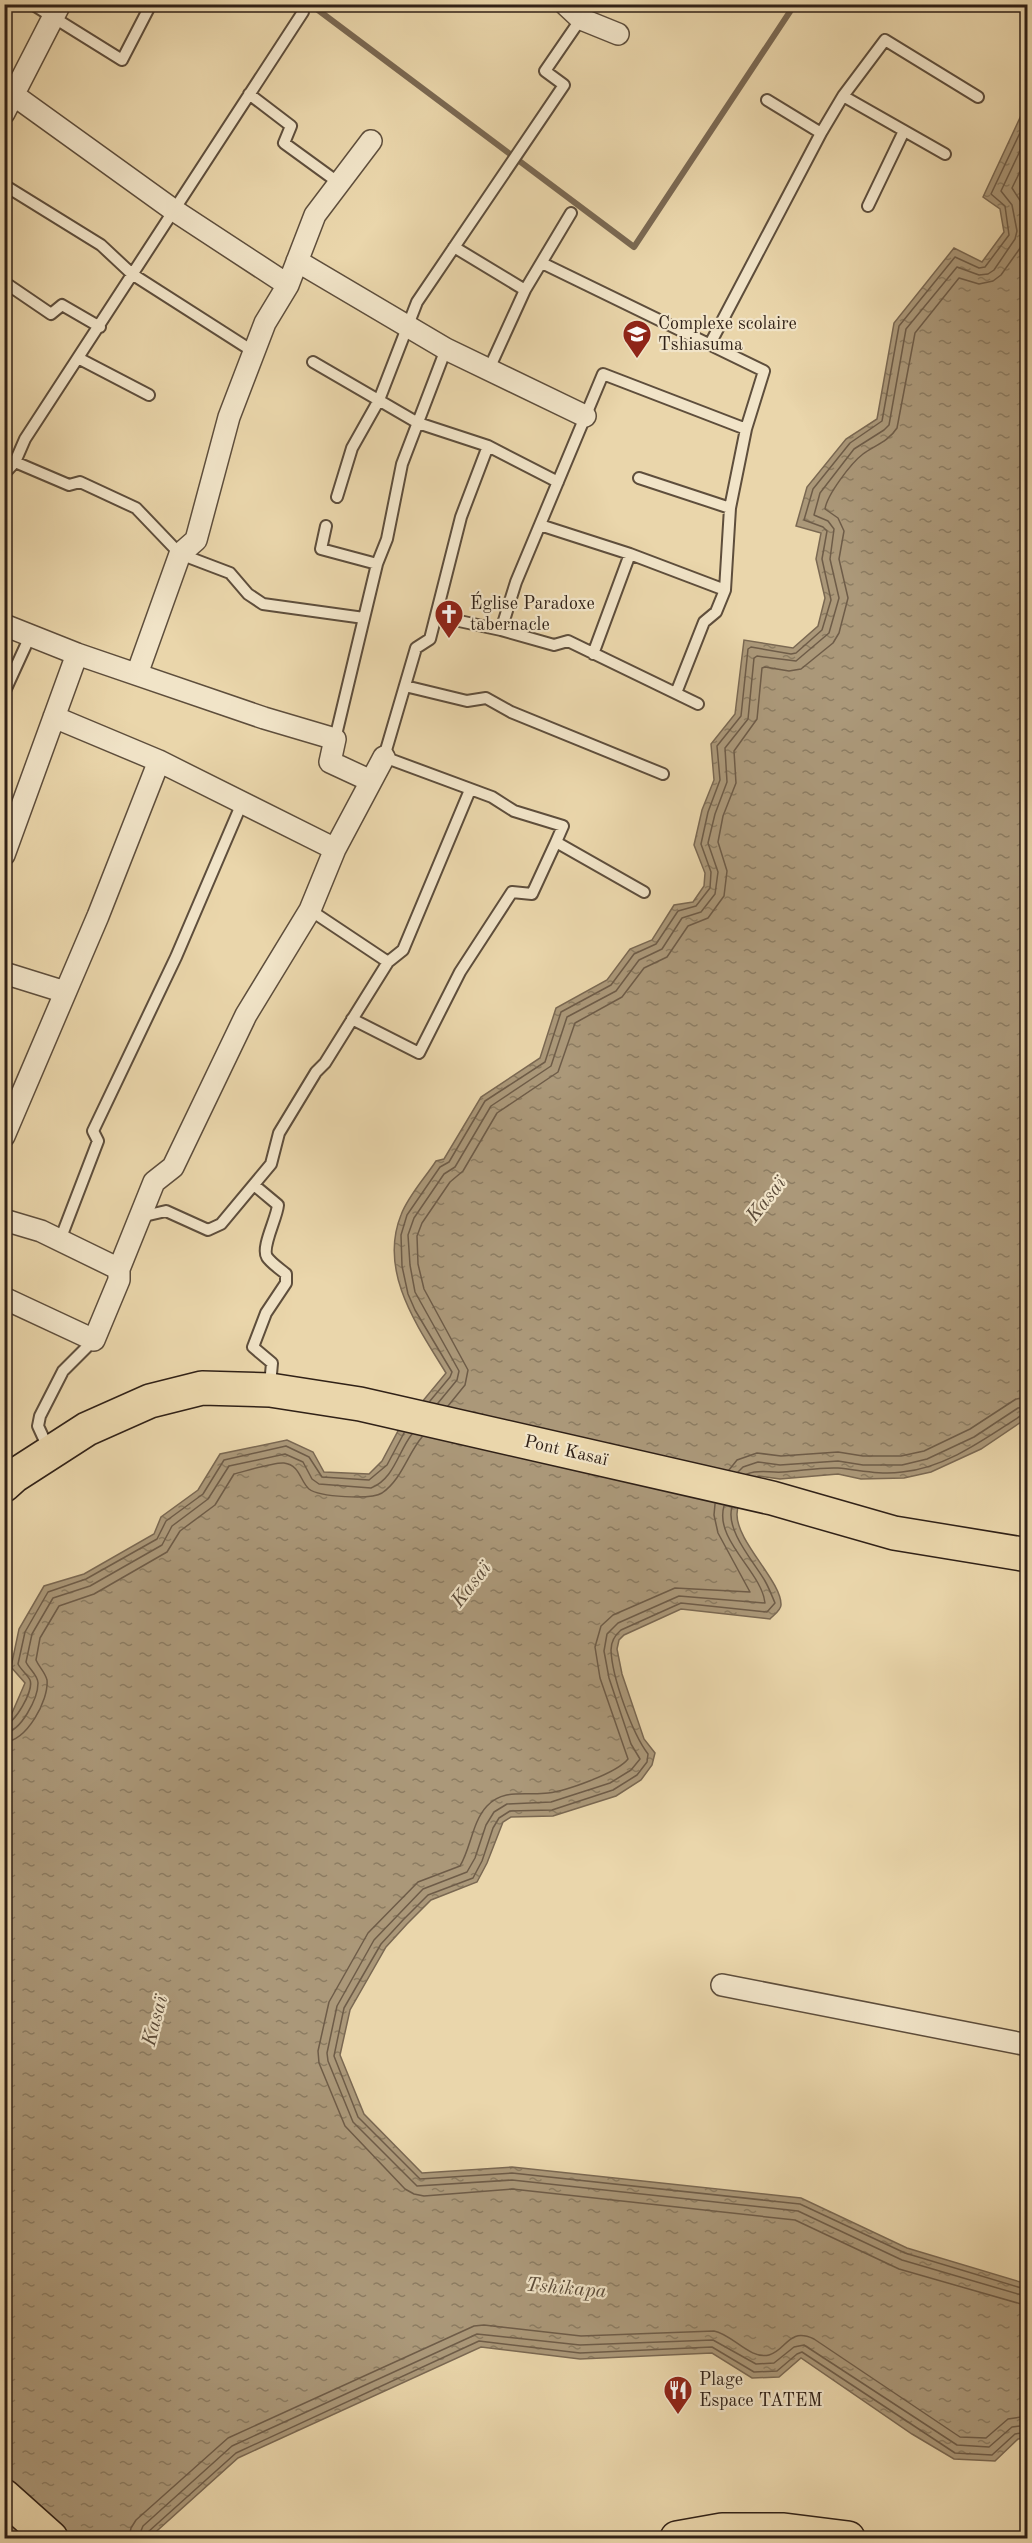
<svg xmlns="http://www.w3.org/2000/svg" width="1032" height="2543" font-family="'Old Standard TT',serif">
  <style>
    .water { fill: url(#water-ripples); stroke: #7a6852; stroke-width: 1.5 }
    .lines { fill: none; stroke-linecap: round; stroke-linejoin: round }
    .shore { stroke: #6e5c48; stroke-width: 1.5 }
    .stream { stroke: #7a6852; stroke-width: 6 }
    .lane-casing { stroke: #5e4e3c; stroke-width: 14 }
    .street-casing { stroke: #5e4e3c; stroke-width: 24 }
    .primary-casing { stroke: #302117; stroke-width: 36 }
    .highway-casing { stroke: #302117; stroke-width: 36 }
    .lane { stroke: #f1e4c8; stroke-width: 10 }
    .street { stroke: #f1e4c8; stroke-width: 21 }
    .primary { stroke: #ead6ab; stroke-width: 33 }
    .highway { stroke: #ead6ab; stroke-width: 33 }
    .labels { text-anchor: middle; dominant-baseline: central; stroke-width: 4.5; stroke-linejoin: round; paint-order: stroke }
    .poi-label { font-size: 18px; fill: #302117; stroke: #f1e4c8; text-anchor: start }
    .street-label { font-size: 18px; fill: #302117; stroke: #f1e4c8 }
    .water-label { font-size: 20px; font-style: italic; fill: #5b4b39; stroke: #f1e4c8 }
  </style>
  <defs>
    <pattern id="water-ripples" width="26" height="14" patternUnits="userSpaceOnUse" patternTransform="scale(1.5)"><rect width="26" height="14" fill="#ab9879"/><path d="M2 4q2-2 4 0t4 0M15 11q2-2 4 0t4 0" fill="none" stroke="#8c7c62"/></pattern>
  </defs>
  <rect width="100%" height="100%" fill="#ead6ab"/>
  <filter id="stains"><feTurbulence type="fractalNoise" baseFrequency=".00333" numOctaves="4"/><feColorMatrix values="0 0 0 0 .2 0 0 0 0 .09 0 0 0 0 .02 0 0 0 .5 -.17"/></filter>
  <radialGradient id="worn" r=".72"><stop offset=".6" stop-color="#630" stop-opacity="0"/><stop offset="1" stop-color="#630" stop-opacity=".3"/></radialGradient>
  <path class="water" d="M1025 107H1027V1418L981 1449 931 1472 904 1478 861 1479 838 1474 780 1479 759 1476 749 1479C745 1489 737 1503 737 1514 736 1541 782 1582 781 1605 781 1610 774 1615 770 1619L681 1609 624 1635 619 1640 617 1649 622 1674 644 1739 655 1753 652 1765 641 1780 616 1796 553 1816 511 1817 503 1822 487 1863 477 1882 431 1900 407 1924 386 1947 350 2010 340 2055 364 2114 422 2173 512 2167 801 2198 907 2248 1027 2284V2438L1018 2439 995 2461 954 2459 912 2434 801 2358 779 2377 752 2378 712 2353 580 2359 481 2347 238 2458 149 2538H5L4 1722 12 1713 25 1683 11 1667 19 1629 44 1586 84 1574 154 1534 161 1517 198 1490 220 1454 287 1440 313 1452 324 1472 369 1474 382 1461 398 1431 446 1373C418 1327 378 1272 401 1215 408 1196 425 1178 436 1161L444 1159 481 1097 540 1058 556 1008 607 980 630 949 652 940 674 905 693 902 704 886 705 873 694 845 702 810 714 780 711 744 735 714 744 640 793 648 818 626 825 598 816 559 821 533 796 526 807 487 846 439 877 419 894 323 954 248 982 262 1004 232 1000 209 983 197Z"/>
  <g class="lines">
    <path class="shore" d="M430 1401 450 1377 452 1372 415 1310 408 1294 402 1266 401 1235 407 1215 440 1167 449 1162 485 1101 545 1062 561 1012 611 985 634 954 656 944 678 911 696 906 710 888 711 872 701 844 708 812 720 780 717 746 741 716 748 649 751 647 791 654 796 653 822 630 831 600 822 559 827 531 823 527 804 520 813 489 850 443 882 421 899 326 955 257 979 268 985 267 1009 235 1005 206 991 194 1028 116
      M438 1403 457 1380 459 1371 415 1292 410 1265 408 1235 414 1218 444 1174 455 1167 491 1106 551 1066 567 1017 616 991 639 960 662 949 682 918 701 912 715 894 718 872 708 843 715 814 727 782 725 748 748 719 754 658 757 656 796 661 829 633 839 598 830 559 834 529 828 521 814 515 820 493 854 449 884 430 889 425 906 329 957 267 979 275 988 274 994 270 1015 239 1017 231 1012 205 1001 191 1028 134
      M448 1406 465 1385 468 1370 424 1289 418 1264 417 1236 422 1223 450 1182 463 1171 497 1113 558 1072 575 1023 622 997 644 968 667 957 688 926 708 918 724 896 727 871 718 842 723 816 736 783 734 751 757 719 762 668 765 667 789 671 801 669 833 643 839 633 848 598 839 559 844 531 838 518 825 509C827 495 851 463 863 454 874 446 889 441 897 428L915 333 959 278 979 284 993 281 1001 275 1023 244 1026 227 1021 202 1012 188 1028 155
      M729 1470 737 1460 757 1453 781 1456 838 1452 863 1456H901L924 1451 970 1429 1016 1399 1028 1397
      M738 1472 743 1467 758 1462 780 1465 838 1461 863 1465H902L927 1459 974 1437 1018 1408 1028 1406
      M747 1474C760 1469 769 1473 783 1472 801 1471 820 1467 838 1468 860 1470 879 1475 902 1472 946 1468 986 1438 1022 1415L1028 1414
      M715 1504 714 1515 718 1533 750 1592 675 1588 613 1615 601 1626 595 1647 600 1678 628 1759C617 1773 566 1791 548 1793 526 1796 504 1788 487 1806 472 1822 471 1848 460 1866L418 1882 368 1933 329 2002 318 2051 319 2063 345 2126 405 2189 414 2194 424 2196 512 2189 795 2220 899 2269 1028 2306
      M724 1506C714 1540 762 1572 765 1603L679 1596 618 1623 607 1634 604 1651 609 1678 631 1744 640 1759 631 1770 610 1783 551 1802 507 1804 494 1812 486 1825 475 1858 467 1872 423 1889 374 1940 337 2006 327 2053 328 2061 353 2122 417 2186 512 2180 798 2211 902 2260 1028 2297
      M732 1507C725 1530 754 1562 765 1581 769 1588 772 1596 775 1603L767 1612 681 1603 621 1630C615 1635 611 1641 611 1650 612 1677 632 1733 648 1754L647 1762 637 1775 613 1790 552 1810 510 1811 499 1818 493 1828 482 1861 473 1878 428 1895 403 1920 381 1944 344 2008 334 2056 358 2117 420 2179 512 2173 800 2204 905 2253 1028 2290
      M4 1725C15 1724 34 1690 30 1680 27 1674 21 1670 18 1664L25 1632 48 1592 86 1579 157 1539 166 1521 203 1494 224 1460 286 1446 309 1457 322 1477 369 1480 387 1465 404 1433
      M4 1733C21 1732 38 1698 38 1683 38 1675 29 1669 26 1662L32 1634 53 1598 90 1586 162 1545 172 1526 208 1499 229 1466 285 1454 303 1462 312 1479 319 1484 371 1488C394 1479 398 1452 412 1434
      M4 1742C27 1741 49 1700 47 1680 45 1672 39 1667 36 1660L40 1638 59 1606 94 1594 167 1552 180 1531 215 1505 234 1474C246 1471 274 1462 284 1463 300 1465 300 1481 309 1489 319 1497 371 1500 382 1493 402 1479 407 1455 422 1437
      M129 2538 131 2528 136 2520 228 2438 474 2326 484 2325 581 2336 714 2331C732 2334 750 2360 769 2355 787 2350 788 2327 814 2339L960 2437 986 2438 1008 2419 1028 2416
      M138 2538 143 2526 232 2446 477 2334 580 2345 713 2340 756 2364 774 2363 794 2347 804 2345 957 2445 989 2447 1012 2427 1028 2425
      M146 2538 148 2532 236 2453 479 2341 580 2353 712 2347 754 2372 777 2371 797 2354 802 2352 955 2453 992 2455 1015 2434 1028 2432"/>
    <path class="stream" d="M310 4 634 247 795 4"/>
    <g class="lane-casing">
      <path id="lane" d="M32 4 122 60 151 4
        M249 94 291 126 284 143 339 183
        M843 96 885 40 978 97
        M821 133 843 96 945 154
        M4 185 101 245 132 274 254 352
        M868 206 904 131
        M454 247 525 290
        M542 263 764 371 746 429 730 508 725 590 716 612 704 622 676 693
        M4 282 51 314 62 305 100 327
        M710 344 821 133 767 100
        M78 358 149 395
        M313 362 418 423 488 446 558 482
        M489 369 525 290 571 213
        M488 446 461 517 430 639 416 648 384 757 492 797 514 811 563 826 556 842 644 892
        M15 462 25 439 303 12
        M4 474 15 462 69 485 80 482 136 508 180 554 230 573 248 594 263 604 364 618
        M639 478 730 508
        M337 497 352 448 379 400 417 302 564 85 545 71 591 4
        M540 525 630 554 725 590
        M326 526 321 549 377 564
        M436 616 501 630 554 645 568 641 698 704
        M501 630 516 582 603 374 746 429
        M593 654 630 554
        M405 686 467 701 486 698 511 712 663 774
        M4 693 31 634
        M335 739 377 564 387 539 402 464 446 349
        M310 910 388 962
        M352 1019 419 1053 460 972 512 892 532 894 556 842
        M254 1185 278 1205C277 1218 261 1247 267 1257 271 1263 280 1269 286 1274V1283L266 1313 253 1347 272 1363 270 1385
        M140 1217 166 1211 208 1230 221 1224 271 1164 279 1133 316 1072 325 1063 388 962 403 950 470 790
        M60 1240 98 1141 93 1131 176 957 242 803
        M49 1450 38 1426 40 1416 63 1371 94 1340"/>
    </g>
    <g class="street-casing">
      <path id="street" d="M565 4 581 19 618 34
        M4 88 172 209 288 285
        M4 113 60 4
        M297 261 446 349 585 416
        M4 625 77 654 264 718 335 739 330 762 371 781
        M137 674 180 554 196 540 229 417 265 323 288 285 315 215 371 141
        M54 717 159 761 335 849
        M4 855 77 654
        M4 973 65 992
        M4 1136 98 916 159 761
        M4 1220 41 1231 119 1269V1280L94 1340 4 1298
        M119 1269 154 1182 173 1167 246 1015 310 910 335 849 384 757
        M722 1985 1028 2045"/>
    </g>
    <g class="primary-casing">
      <path id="primary" d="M4 1485 14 1476 87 1429 150 1401 202 1388 270 1390 360 1404 772 1498 894 1533 1028 1555"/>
    </g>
    <g class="highway-casing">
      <path id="highway" d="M4 2496 51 2538
        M677 2538 722 2530H784L848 2538"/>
    </g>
    <use href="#lane" class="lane"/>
    <use href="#street" class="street"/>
    <use href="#primary" class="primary"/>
    <use href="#highway" class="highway"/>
  </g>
  <defs>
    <g id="school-pin" transform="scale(1.5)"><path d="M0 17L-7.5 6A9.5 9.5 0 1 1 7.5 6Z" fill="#8f2418" stroke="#f1e4c8"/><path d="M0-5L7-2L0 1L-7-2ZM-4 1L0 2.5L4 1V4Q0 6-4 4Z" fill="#fff"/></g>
    <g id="church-pin" transform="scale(1.5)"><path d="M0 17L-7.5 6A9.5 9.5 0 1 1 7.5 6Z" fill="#8f2418" stroke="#f1e4c8"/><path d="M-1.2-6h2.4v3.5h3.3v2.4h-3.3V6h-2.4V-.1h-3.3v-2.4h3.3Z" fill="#fff"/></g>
    <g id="restaurant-pin" transform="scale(1.5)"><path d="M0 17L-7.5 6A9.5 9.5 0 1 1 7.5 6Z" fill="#8f2418" stroke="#f1e4c8"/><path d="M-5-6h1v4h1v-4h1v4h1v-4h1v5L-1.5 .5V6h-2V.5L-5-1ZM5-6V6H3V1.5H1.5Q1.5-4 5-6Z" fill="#fff"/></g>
  </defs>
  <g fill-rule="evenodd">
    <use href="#school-pin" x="637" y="334"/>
    <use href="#church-pin" x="449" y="614"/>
    <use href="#restaurant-pin" x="678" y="2390"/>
  </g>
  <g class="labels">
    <g class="poi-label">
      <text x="658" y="324">Complexe scolaire<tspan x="658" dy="21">Tshiasuma</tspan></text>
      <text x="470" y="604">Église Paradoxe<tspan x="470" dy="21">tabernacle</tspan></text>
      <text x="699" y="2380">Plage<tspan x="699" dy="21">Espace TATEM</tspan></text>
    </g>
    <g class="street-label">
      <text transform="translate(566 1451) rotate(13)">Pont Kasaï</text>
    </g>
    <g class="water-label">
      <text transform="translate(767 1200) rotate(-52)">Kasaï</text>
      <text transform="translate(472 1585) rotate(-52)">Kasaï</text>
      <text transform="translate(156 2021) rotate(-75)">Kasaï</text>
      <text transform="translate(566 2289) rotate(5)">Tshikapa</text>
    </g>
  </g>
  <rect width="1032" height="2543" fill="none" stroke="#ead6ab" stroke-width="24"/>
  <rect x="6" y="6" width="1020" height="2531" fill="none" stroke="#302117" stroke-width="3"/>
  <rect x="12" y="12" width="1008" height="2519" fill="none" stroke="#302117" stroke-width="1.5"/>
  <rect width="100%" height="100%" filter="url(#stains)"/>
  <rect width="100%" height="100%" fill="url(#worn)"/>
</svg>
